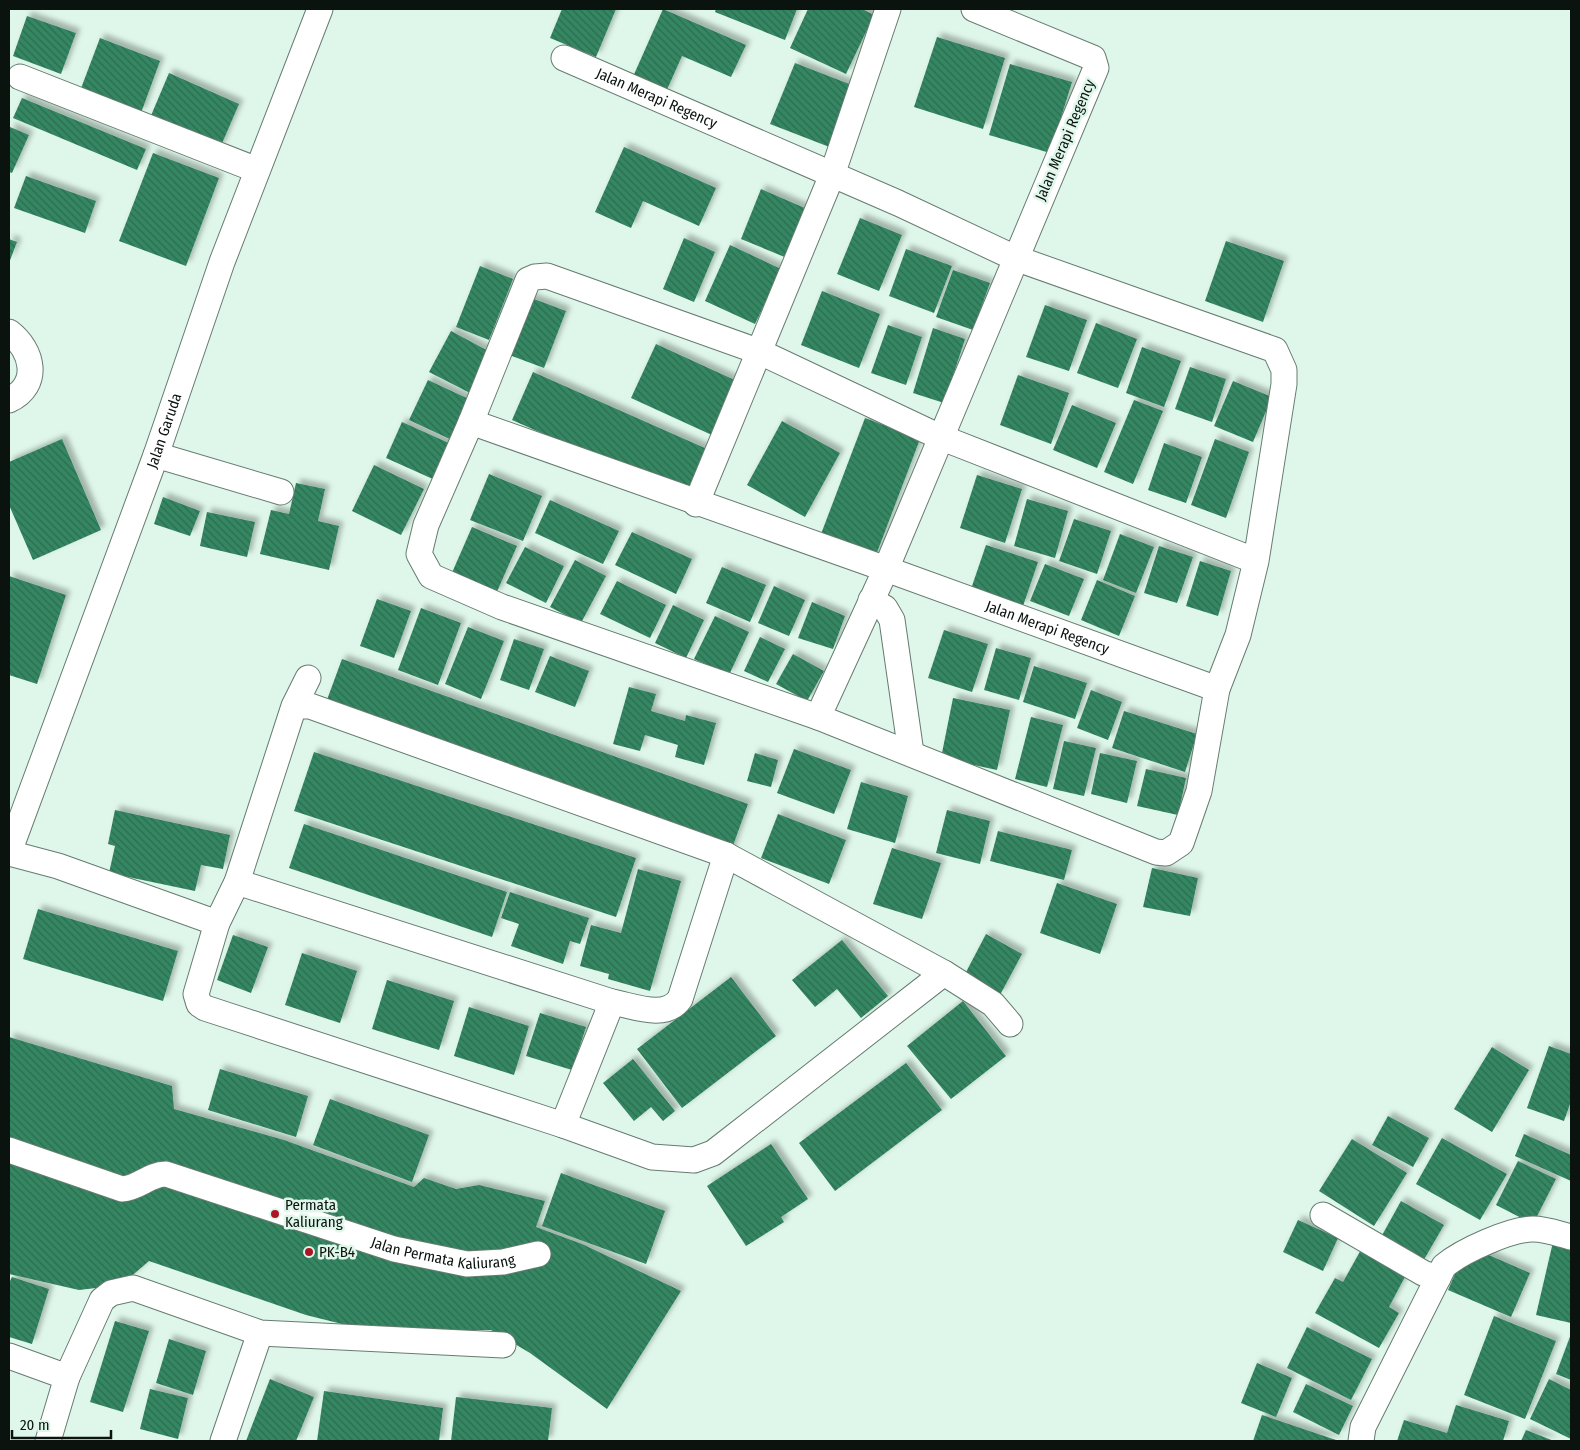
<svg xmlns="http://www.w3.org/2000/svg" width="1580" height="1450" font-family="'Fira Sans Condensed',sans-serif">
  <style>
    .building { fill: url(#building-back-hatch); filter: url(#shadow) }
    .lines { fill: none; stroke-linecap: round; stroke-linejoin: round }
    .street-casing { stroke: #667c70; stroke-width: 27 }
    .street { stroke: #fff; stroke-width: 25 }
    .poi-dot { fill: #ab1627; stroke: #dff7ea; stroke-width: 2 }
    .labels { text-anchor: middle; dominant-baseline: central; stroke-width: 5; stroke-linejoin: round; paint-order: stroke }
    .street-label { font-size: 15px; fill: #0b130f; stroke: #dff7ea }
    .poi-label { font-size: 15px; fill: #0b130f; stroke: #dff7ea; text-anchor: start }
  </style>
  <defs>
    <pattern id="building-back-hatch" width="6" height="6" patternUnits="userSpaceOnUse" patternTransform="scale(1.25)"><rect width="6" height="6" fill="#358662"/><path d="M-1 5l2 2M0 0l6 6M5-1l2 2" fill="none" stroke="#2b6c4f"/></pattern>
    <filter id="shadow"><feDropShadow dx="4.5" dy="-4.5" stdDeviation="2.5" flood-color="#0004"/></filter>
  </defs>
  <rect width="100%" height="100%" fill="#dff7ea"/>
  <path class="building" d="M562 9H616L596 57 550 38Z
    M663 9 746 45 731 77 682 56 665 94 632 79Z
    M716 9H797L785 40 715 12Z
    M808 9H862L874 15 846 74 790 48Z
    M27 16 76 33 61 74 13 56Z
    M937 37 1005 58 983 129 914 107Z
    M100 38 160 61 141 113 80 91Z
    M795 63 857 87 832 148 770 124Z
    M1010 64 1072 82 1050 153 989 135Z
    M169 73 239 104 220 148 150 118Z
    M22 98 146 149 137 170 13 118Z
    M10 127 29 135 12 173 9 172Z
    M624 147 716 188 699 226 643 201 631 228 595 212Z
    M153 153 219 178 186 266 119 241Z
    M26 176 96 201 85 233 14 208Z
    M761 189 807 209 787 258 741 239Z
    M860 218 902 235 879 291 837 274Z
    M684 238 715 252 694 302 663 289Z
    M9 239 17 242 9 263Z
    M1226 241 1284 261 1263 322 1205 301Z
    M730 245 781 269 755 324 705 301Z
    M906 249 952 266 934 313 889 296Z
    M480 266 513 279 489 340 456 327Z
    M953 270 990 283 973 330 936 317Z
    M822 291 880 314 859 368 801 345Z
    M526 296 566 311 544 368 504 353Z
    M1045 305 1087 320 1069 371 1026 357Z
    M1096 323 1137 339 1118 388 1077 373Z
    M888 325 922 337 906 385 871 373Z
    M933 328 965 339 944 403 913 393Z
    M451 331 492 353 470 393 429 372Z
    M656 344 739 382 714 436 631 398Z
    M1142 347 1181 361 1164 407 1126 393Z
    M1190 367 1226 379 1212 422 1175 409Z
    M533 372 707 449 686 497 512 420Z
    M1018 375 1069 393 1051 444 1000 425Z
    M428 380 473 401 454 441 409 420Z
    M1233 381 1272 397 1253 442 1214 426Z
    M1134 400 1163 411 1133 484 1104 472Z
    M1072 405 1116 423 1097 468 1053 450Z
    M865 418 920 439 873 563 818 542Z
    M782 421 840 453 805 517 747 485Z
    M402 422 451 444 435 480 386 458Z
    M62 439 101 530 33 560 9 505V462Z
    M1215 439 1249 452 1226 518 1191 505Z
    M1164 443 1202 457 1186 503 1148 490Z
    M374 465 424 489 401 535 352 511Z
    M489 474 542 496 523 541 470 520Z
    M977 475 1022 489 1005 543 960 528Z
    M296 483 325 489 318 521 339 526 329 570 260 554 271 510 289 514Z
    M163 497 200 511 190 536 154 524Z
    M1027 499 1068 511 1055 558 1014 546Z
    M550 500 619 531 603 564 535 533Z
    M207 512 255 522 247 557 200 546Z
    M1074 519 1111 531 1097 574 1059 561Z
    M472 527 517 546 496 594 451 575Z
    M632 532 692 559 676 594 615 565Z
    M1120 534 1154 547 1136 593 1103 580Z
    M986 545 1038 562 1023 606 971 589Z
    M1159 546 1193 557 1177 603 1144 593Z
    M525 547 564 566 546 603 506 583Z
    M575 560 606 576 581 623 550 607Z
    M1200 561 1231 571 1218 616 1186 606Z
    M1045 564 1084 579 1069 616 1030 601Z
    M722 567 766 585 750 622 706 603Z
    M9 576 66 595 37 684 9 675Z
    M1097 580 1135 596 1119 636 1081 620Z
    M617 581 666 605 650 638 600 614Z
    M774 586 805 600 789 636 758 623Z
    M377 599 411 611 394 658 360 646Z
    M812 602 845 616 833 649 798 638Z
    M673 605 704 620 686 658 655 643Z
    M421 608 461 623 438 685 398 670Z
    M715 616 749 632 729 675 694 659Z
    M468 627 504 641 481 699 445 684Z
    M944 630 988 644 972 692 928 678Z
    M760 637 785 649 768 682 744 671Z
    M514 639 544 649 529 690 500 680Z
    M996 648 1031 658 1019 700 984 690Z
    M793 654 824 671 807 701 776 684Z
    M550 656 589 671 575 707 535 692Z
    M342 659 748 804 730 854 324 708Z
    M1034 666 1087 683 1075 719 1023 702Z
    M629 687 656 694 651 711 685 721 686 715 716 723 704 765 675 757 678 745 645 735 640 751 613 744Z
    M1091 690 1122 702 1108 740 1077 728Z
    M953 698 1010 710 997 770 941 758Z
    M1124 711 1197 734 1185 772 1112 748Z
    M1031 717 1063 725 1047 787 1015 779Z
    M1064 741 1096 748 1084 796 1053 789Z
    M794 749 851 770 834 814 777 793Z
    M314 752 636 858 616 917 294 811Z
    M755 753 778 760 771 787 747 781Z
    M1100 753 1137 761 1127 803 1091 794Z
    M1146 769 1186 778 1178 815 1137 806Z
    M861 782 908 796 895 843 847 829Z
    M115 810 230 835 223 869 201 865 195 891 109 873 115 846 108 844Z
    M947 810 990 821 980 864 936 853Z
    M778 814 846 840 829 884 761 858Z
    M304 824 507 892 492 937 289 868Z
    M998 831 1072 850 1064 880 990 861Z
    M892 848 941 863 922 919 873 904Z
    M1152 868 1198 878 1190 916 1143 907Z
    M638 869 681 881 650 991 608 979 609 974 580 966 591 925 621 933Z
    M1057 883 1117 904 1100 954 1040 933Z
    M510 892 589 918 580 944 570 941 563 964 511 946 519 924 501 918Z
    M38 909 178 951 163 1001 23 959Z
    M986 934 1022 954 1000 995 964 976Z
    M233 935 268 947 251 993 217 980Z
    M842 940 888 996 861 1018 837 989 815 1007 792 980Z
    M302 953 357 971 340 1023 285 1005Z
    M731 977 776 1036 682 1108 637 1049Z
    M387 980 454 1001 439 1050 372 1029Z
    M963 1001 1006 1056 951 1099 907 1046Z
    M469 1007 529 1026 514 1075 454 1056Z
    M540 1013 586 1027 572 1070 526 1056Z
    M9 1037 172 1086 174 1109 284 1140 414 1187 424 1178 456 1189 479 1185 545 1201 536 1227 582 1244 681 1291 607 1409 530 1353 491 1330 370 1331 306 1315 149 1261 121 1285 79 1290 9 1274Z
    M1549 1046 1571 1054V1101L1564 1121 1527 1108Z
    M1492 1047 1529 1070 1492 1132 1454 1109Z
    M633 1059 675 1111 663 1121 651 1107 634 1121 603 1083Z
    M906 1063 942 1110 835 1191 799 1143Z
    M220 1069 308 1096 296 1137 208 1110Z
    M330 1099 429 1135 412 1182 313 1145Z
    M1388 1116 1429 1138 1413 1167 1372 1145Z
    M1524 1134 1571 1155V1181L1515 1156Z
    M1442 1138 1507 1174 1480 1220 1416 1184Z
    M1352 1139 1407 1173 1374 1226 1319 1191Z
    M771 1144 808 1199 781 1217 784 1222 746 1246 707 1186Z
    M1518 1161 1556 1179 1533 1224 1496 1205Z
    M561 1173 665 1211 646 1264 542 1226Z
    M1401 1201 1444 1225 1422 1263 1380 1239Z
    M1298 1220 1338 1238 1323 1271 1283 1252Z
    M1553 1242 1571 1246V1323L1536 1315Z
    M1362 1248 1407 1273 1389 1307 1399 1313 1379 1348 1315 1313 1335 1278 1343 1282Z
    M1475 1249 1530 1273 1511 1317 1448 1290 1461 1260Z
    M12 1277 49 1289 32 1344 9 1337V1283Z
    M1494 1316 1556 1341 1525 1419 1464 1395Z
    M115 1321 149 1331 123 1412 90 1402Z
    M1307 1327 1372 1359 1351 1400 1287 1368Z
    M1571 1334V1380L1556 1374Z
    M169 1339 206 1351 193 1395 156 1383Z
    M1257 1363 1292 1378 1276 1417 1241 1403Z
    M270 1379 314 1397 296 1441H246Z
    M1549 1379 1571 1390V1439L1530 1419Z
    M1306 1384 1353 1406 1339 1435 1293 1412Z
    M150 1389 188 1398 178 1439 140 1429Z
    M324 1391 443 1408 439 1441H317Z
    M456 1397 552 1408 548 1441H451Z
    M1456 1405 1509 1421 1503 1441H1397L1404 1420 1447 1433Z
    M1262 1415 1339 1441H1253Z
    M1526 1430 1554 1441H1521Z"/>
  <g class="lines">
    <g class="street-casing">
      <g id="street">
        <path id="s1" d="M974 9 1093 58 1096 68 886 569 1217 689"/>
        <path id="s2" d="M564 58 898 203 1015 258 1275 350 1284 370V384L1256 561 1238 635 1217 689 1199 791 1181 843 1166 853 1156 852 818 717 502 607 431 576 419 554 426 525 471 422 528 280 535 277 547 276 760 352 940 437 1256 561"/>
        <path d="M20 77 257 170"/>
        <path d="M9 332C33 350 41 385 9 400"/>
        <path d="M471 422 886 569 818 717"/>
        <path d="M156 455 281 492"/>
        <path d="M696 504 832 175 888 9"/>
        <path d="M871 600 885 608 892 620 911 753"/>
        <path d="M294 706H310L726 855 944 973 713 1153 694 1160 652 1157 563 1125 205 1008 199 1004 196 994 217 923 237 882 294 706 308 678"/>
        <path id="s3" d="M9 852 156 455 222 262 320 9"/>
        <path d="M9 853 58 866 217 923"/>
        <path d="M237 882 612 1002"/>
        <path d="M944 973 993 1004 1010 1024"/>
        <path d="M563 1125 612 1002C634 1006 665 1020 680 999L726 855"/>
        <path id="s4" d="M9 1150 122 1189C139 1188 149 1174 166 1174L394 1249 467 1264 503 1262 538 1254"/>
        <path d="M1323 1215 1423 1273 1438 1278"/>
        <path d="M9 1356 67 1377 102 1300 111 1293 133 1288 260 1333 503 1345"/>
        <path d="M48 1441 67 1377"/>
        <path d="M223 1441 260 1333"/>
        <path d="M1361 1441 1363 1427 1444 1266C1462 1251 1510 1229 1533 1229 1546 1229 1559 1234 1571 1237"/>
      </g>
    </g>
    <use href="#street" class="street"/>
  </g>
  <g class="poi-dot">
    <circle cx="275" cy="1214" r="5"/>
    <circle cx="309" cy="1252" r="5"/>
  </g>
  <g class="labels">
    <g class="street-label">
      <text stroke="none"><textPath href="#s2" startOffset="101">Jalan Merapi Regency</textPath></text>
      <text transform="translate(1065 140) rotate(-67)">Jalan Merapi Regency</text>
      <text stroke="none"><textPath href="#s3" startOffset="449">Jalan Garuda</textPath></text>
      <text stroke="none"><textPath href="#s1" startOffset="854">Jalan Merapi Regency</textPath></text>
      <text stroke="none"><textPath href="#s4" startOffset="456">Jalan Permata Kaliurang</textPath></text>
    </g>
    <g class="poi-label">
      <text x="285" y="1205">Permata<tspan x="285" dy="17">Kaliurang</tspan></text>
      <text x="319" y="1252">PK-B4</text>
    </g>
  </g>
  <rect width="1580" height="1450" fill="none" stroke="#0b130f" stroke-width="20"/>
  <path d="M12 1430v8h99v-8" fill="none" stroke="#0b130f" stroke-width="2.5"/>
  <text x="20" y="1430" font-size="15" fill="#0b130f" stroke="#dff7ea" stroke-width="4" paint-order="stroke">20 m</text>
</svg>
